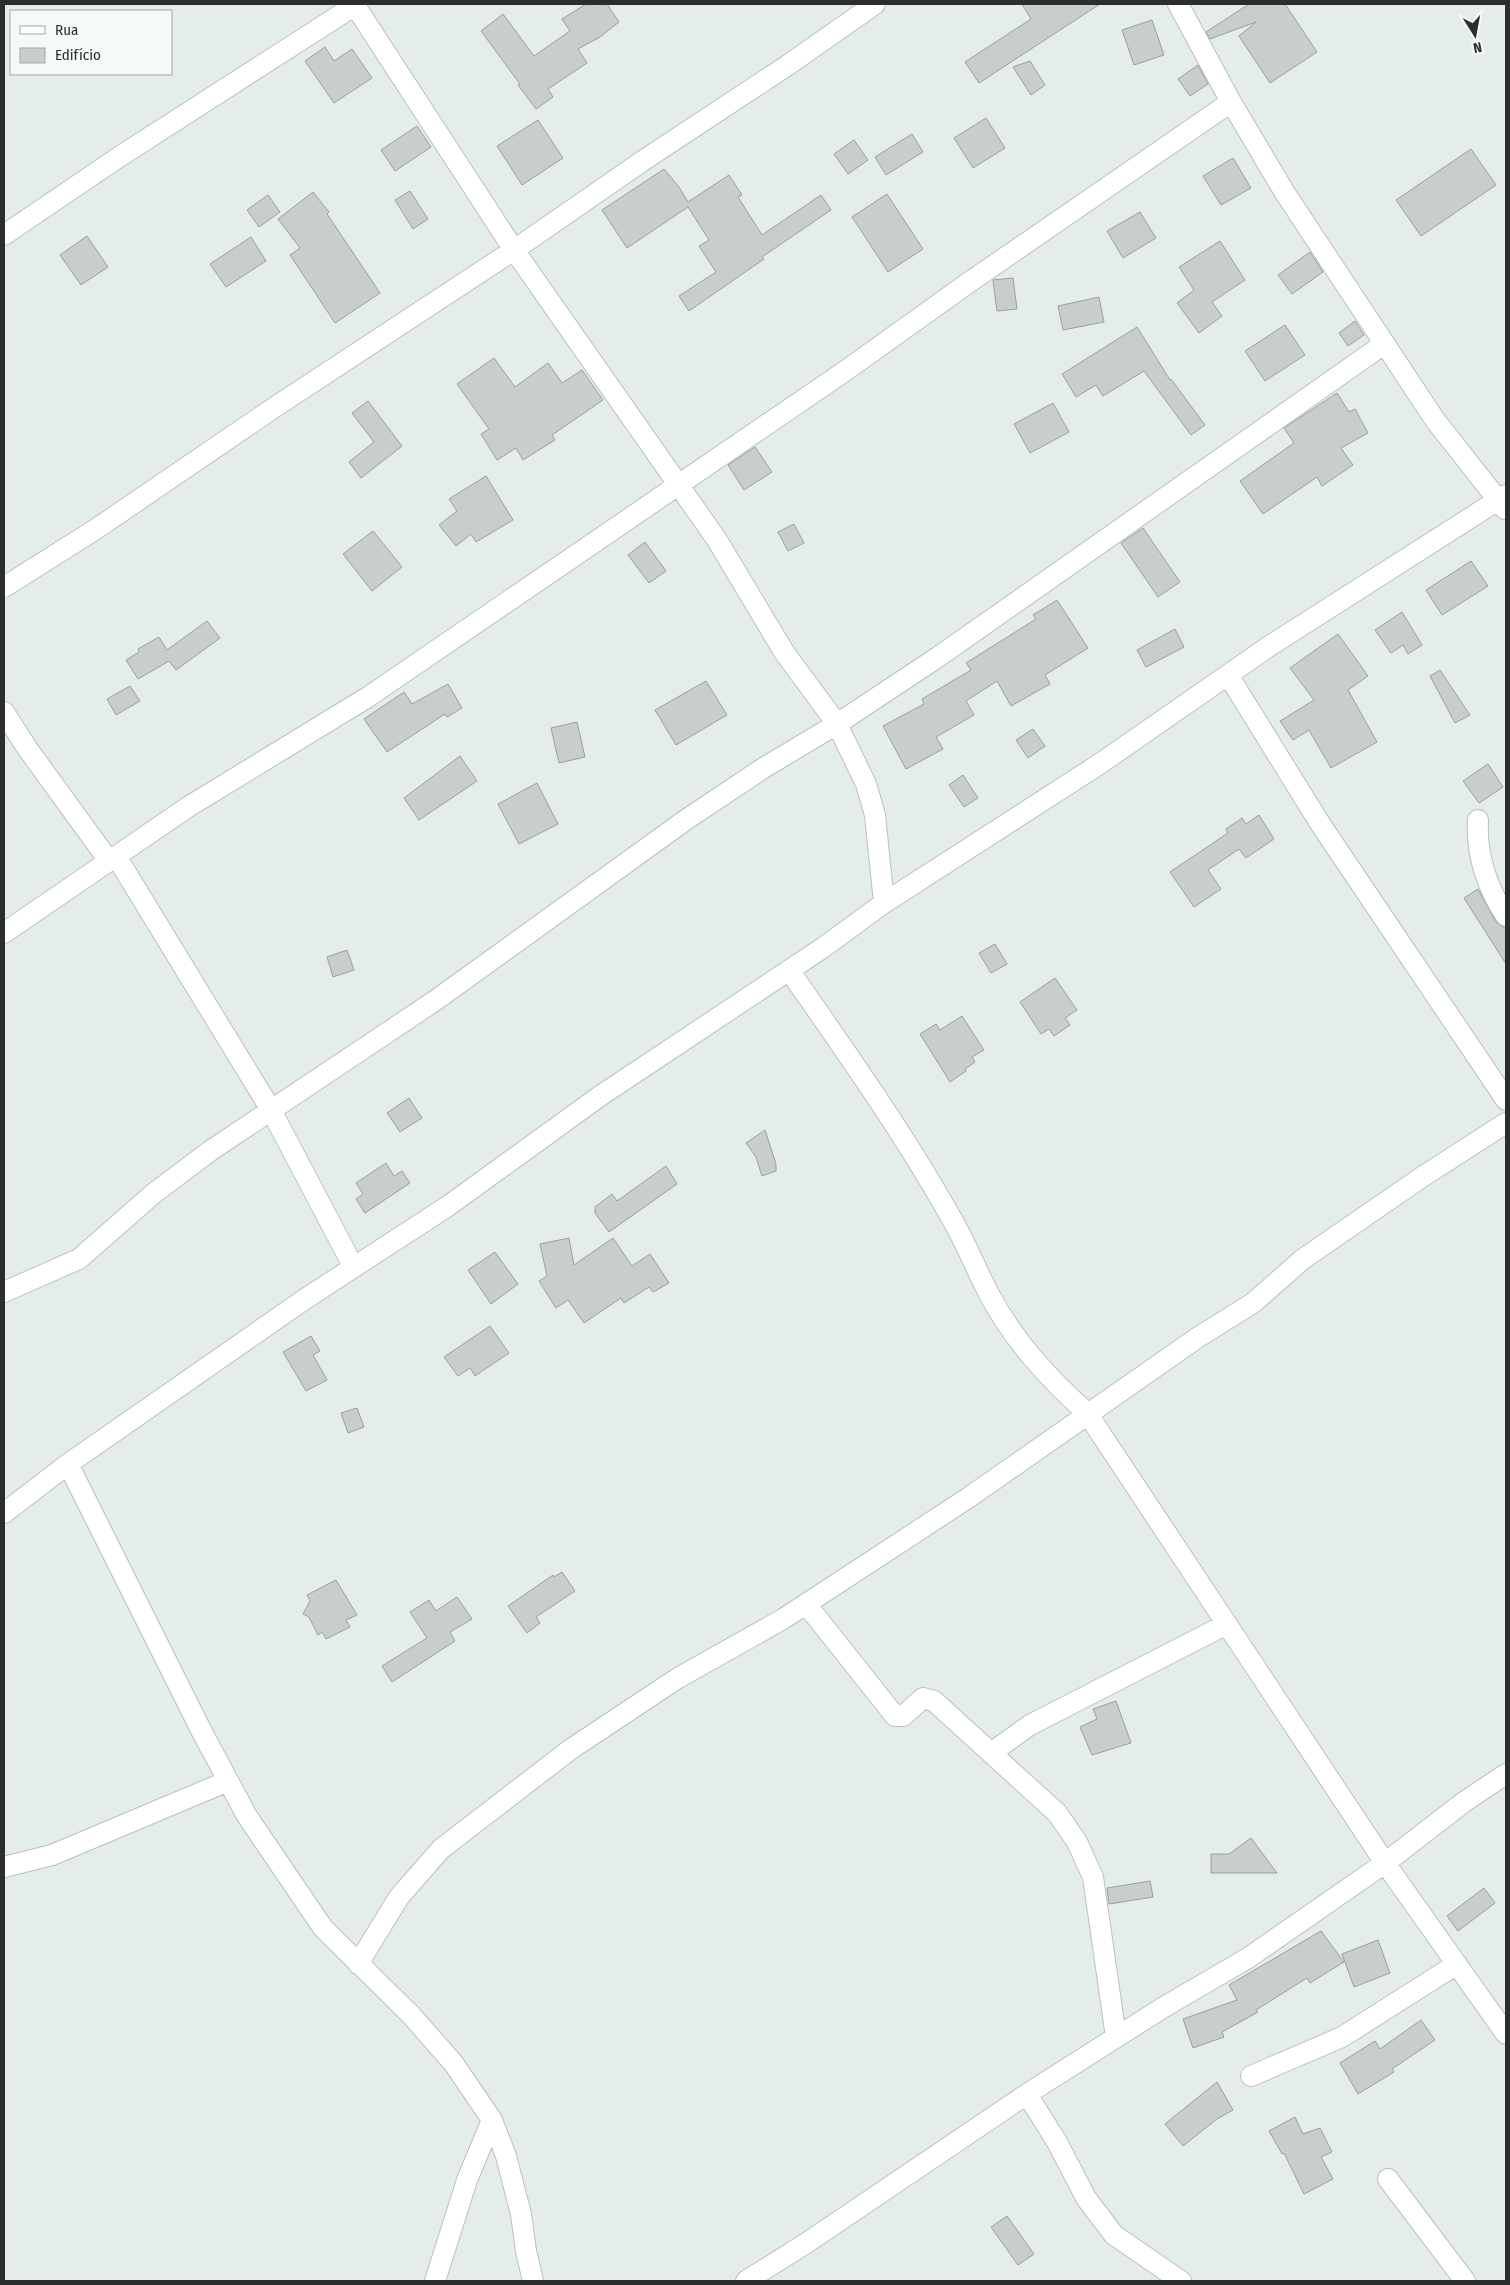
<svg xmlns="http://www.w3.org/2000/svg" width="1510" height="2285" font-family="'Fira Sans Condensed',sans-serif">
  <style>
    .building { fill: #c7cecc; stroke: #989f9e }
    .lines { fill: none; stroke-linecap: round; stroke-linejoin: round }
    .street-casing { stroke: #b9c0be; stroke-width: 22 }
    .street { stroke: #fff; stroke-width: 20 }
  </style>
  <rect width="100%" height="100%" fill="#e5edeb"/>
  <path class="building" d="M586 4H607L619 22 600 37 578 49 587 63 548 89 553 97 536 109 518 85 520 84 481 31 503 14 534 56 570 31 562 19Z
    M1022 4H1100L979 83 965 62 1031 19Z
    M1249 4H1285L1317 52 1270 83 1239 36 1256 22 1210 39 1206 32Z
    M1152 20 1164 55 1134 65 1122 30Z
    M325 47 334 61 352 49 372 78 334 103 305 61Z
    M1030 61 1045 85 1031 95 1013 67Z
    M1198 65 1208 84 1190 96 1178 79Z
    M986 118 1005 148 973 168 954 138Z
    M538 120 563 158 522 185 497 146Z
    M417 126 431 147 395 171 381 150Z
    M912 134 923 152 886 175 875 157Z
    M854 140 868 160 848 174 834 154Z
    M1471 149 1496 185 1421 236 1396 200Z
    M1233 158 1251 188 1221 205 1203 176Z
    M664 169 679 187 688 202 729 175 742 195 738 197 762 235 821 195 831 210 762 257 764 259 689 311 679 296 716 272 699 246 709 240 688 207 627 248 602 210Z
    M410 191 428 219 413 229 395 200Z
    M313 192 329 212 327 214 380 293 335 323 290 255 300 248 278 219Z
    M887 194 923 249 888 272 852 217Z
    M268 195 280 212 259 227 247 210Z
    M1140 212 1156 238 1123 258 1107 231Z
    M87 236 108 267 81 285 60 255Z
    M251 237 266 261 226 287 210 264Z
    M1220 241 1245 280 1212 302 1222 316 1199 333 1177 303 1194 290 1179 267Z
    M1310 252 1323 272 1292 294 1278 275Z
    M1013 278 1017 309 997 311 993 280Z
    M1099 297 1104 322 1063 330 1058 306Z
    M1355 321 1364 335 1348 346 1339 333Z
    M1285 325 1305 355 1265 381 1245 351Z
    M1137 327 1170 380 1171 379 1205 425 1191 435 1144 371 1103 396 1096 385 1076 397 1062 374Z
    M494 358 515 387 548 363 562 383 582 370 603 400 552 435 555 440 523 460 516 448 497 460 481 434 489 429 457 384Z
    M1337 393 1349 412 1355 409 1368 433 1341 448 1353 465 1322 486 1317 477 1263 514 1240 481 1294 443 1284 428Z
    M368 401 402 446 361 478 349 462 374 442 352 413Z
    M1053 403 1069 432 1030 453 1014 424Z
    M755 447 772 472 744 490 728 465Z
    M486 476 513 520 476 542 471 534 456 546 439 525 457 511 449 499Z
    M794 524 804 543 788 551 778 532Z
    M1143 528 1180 582 1158 597 1121 543Z
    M373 531 402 567 372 591 343 554Z
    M645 542 666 571 649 583 628 555Z
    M1471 561 1488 586 1442 615 1426 590Z
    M1057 600 1088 648 1045 675 1050 684 1011 706 997 681 966 701 974 715 936 737 943 749 906 769 883 726 924 704 922 699 971 670 966 663 1036 619 1033 615Z
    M1402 612 1422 645 1408 654 1403 645 1391 653 1375 630Z
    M207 621 220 638 176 670 169 661 138 679 126 660 139 652 138 649 159 637 167 650Z
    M1175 629 1184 647 1146 667 1137 650Z
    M1338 634 1368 676 1348 690 1377 742 1331 768 1309 730 1293 740 1280 721 1314 700 1290 668Z
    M1440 670 1470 715 1455 723 1430 676Z
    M706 681 727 715 676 745 655 710Z
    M448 684 462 708 447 717 445 714 387 752 364 719 404 692 412 704Z
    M130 686 140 701 116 715 107 699Z
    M577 722 585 757 559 763 551 728Z
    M1033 729 1045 746 1028 758 1016 740Z
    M460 756 477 781 419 820 404 798Z
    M1488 764 1503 787 1479 803 1463 781Z
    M963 775 978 798 964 807 949 785Z
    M537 783 558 824 519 844 498 804Z
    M1259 815 1274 839 1246 858 1239 849 1208 870 1221 889 1194 907 1170 872 1228 833 1226 829 1242 818 1246 824Z
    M1478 889 1496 922 1506 929V964L1464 898Z
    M995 944 1007 964 991 973 979 953Z
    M347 950 354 970 333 977 327 957Z
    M1055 978 1077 1010 1065 1018 1070 1025 1054 1036 1049 1029 1041 1034 1020 1002Z
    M962 1016 984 1050 972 1057 975 1062 965 1069 966 1071 950 1082 920 1034 936 1024 940 1030Z
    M409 1098 422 1118 400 1132 387 1113Z
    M765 1130 776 1164V1171L762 1176 756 1157 746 1143Z
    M386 1163 394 1176 402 1171 410 1183 365 1213 356 1199 363 1194 356 1183Z
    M666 1166 677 1184 609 1232 595 1213V1207L612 1194 617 1201Z
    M569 1238 574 1265 613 1238 632 1266 650 1254 669 1283 653 1292 649 1287 624 1303 621 1298 584 1323 568 1300 556 1308 539 1281 547 1276 540 1244Z
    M495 1252 518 1284 491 1304 468 1270Z
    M490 1326 509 1353 475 1376 470 1368 458 1376 444 1357Z
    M311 1336 320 1351 313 1355 327 1380 306 1391 283 1352Z
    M357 1408 364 1427 348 1433 341 1413Z
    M562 1572 575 1591 536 1617 540 1623 527 1633 508 1606 553 1575 554 1577Z
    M336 1580 357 1615 346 1620 350 1627 326 1639 322 1632 318 1635 309 1617 303 1614 310 1601 307 1595Z
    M457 1597 472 1619 450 1632 455 1641 392 1682 382 1666 427 1638 410 1612 429 1600 436 1611Z
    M1116 1701 1131 1743 1092 1755 1080 1727 1097 1719 1093 1709Z
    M1251 1838 1277 1873H1211V1854H1229Z
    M1150 1881 1153 1897 1109 1904 1107 1888Z
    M1484 1888 1495 1903 1458 1931 1447 1916Z
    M1321 1931 1344 1962 1310 1983 1307 1978 1256 2010 1258 2012 1222 2032 1224 2037 1193 2048 1183 2019 1237 2000 1229 1985Z
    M1378 1940 1390 1973 1354 1987 1342 1954Z
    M1421 2020 1435 2040 1392 2069 1394 2072 1358 2094 1340 2063 1375 2041 1380 2049Z
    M1217 2082 1233 2110 1217 2119 1183 2146 1165 2124Z
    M1295 2117 1303 2134 1320 2128 1332 2152 1321 2157 1333 2179 1304 2194 1284 2153 1282 2154 1269 2131Z
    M1007 2216 1034 2254 1018 2265 991 2227Z"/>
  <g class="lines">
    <g class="street-casing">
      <path id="street" d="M1178 4 1231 102 1285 193 1435 420 1505 509
        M4 235 119 157 357 4
        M4 587 93 531 275 407 514 250 644 160 788 65 875 4
        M1228 675 1321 825 1506 1100
        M4 712 27 748 109 861
        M1478 820C1476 854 1487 888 1506 916
        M116 856 271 1110 353 1266
        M884 903 875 815 866 784 837 724 938 657 1384 344
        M4 933 188 807 368 697 848 369 971 281 1231 102
        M789 970C848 1055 908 1139 958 1230 969 1251 978 1273 989 1294 1014 1341 1048 1378 1087 1413L1385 1863 1506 2034
        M4 1292 79 1259 153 1194 210 1151 436 1000 687 819 765 767 837 724 784 652 717 540 514 250 354 4
        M68 1464 202 1732 247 1816 323 1928 412 2016 454 2064 492 2120 506 2156 521 2214 526 2251 533 2281
        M4 1513 68 1464 305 1299 448 1206 600 1096 824 947 884 903 1101 763 1268 647 1506 495
        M806 1604 895 1716H903L923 1698 934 1701 1057 1813 1077 1842 1093 1877 1116 2037
        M991 1753 1030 1725 1227 1624
        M4 1867 52 1855 228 1781
        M358 1964 399 1897 441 1849 571 1749 678 1678 783 1619 968 1498 1197 1338 1253 1303 1303 1259 1422 1177 1506 1123
        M1251 2076 1342 2037 1457 1964
        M1027 2094 1057 2142 1086 2198 1114 2235 1181 2281
        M1388 2179 1465 2281
        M435 2281 467 2180 492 2120
        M746 2281 805 2244 1027 2094 1164 2007 1248 1958 1385 1863 1464 1802 1506 1774"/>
    </g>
    <use href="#street" class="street"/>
  </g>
  <rect width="1510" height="2285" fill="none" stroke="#2b2e2e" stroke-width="10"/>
  <rect x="10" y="10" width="162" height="65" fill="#f3faf9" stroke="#a3a8a8"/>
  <rect x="20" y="26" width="25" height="8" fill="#ffffff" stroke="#a3a8a8"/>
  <text x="55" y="35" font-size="15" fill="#2b2e2e">Rua</text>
  <rect x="20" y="48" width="25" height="15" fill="#c7cecc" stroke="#a3a8a8"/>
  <text x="55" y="60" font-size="15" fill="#2b2e2e">Edifício</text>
  <g transform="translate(1475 35) rotate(169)" stroke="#f3faf9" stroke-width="4" paint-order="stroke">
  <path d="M0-4L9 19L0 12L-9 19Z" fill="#2b2e2e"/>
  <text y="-8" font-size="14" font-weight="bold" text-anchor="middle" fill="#2b2e2e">N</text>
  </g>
</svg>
